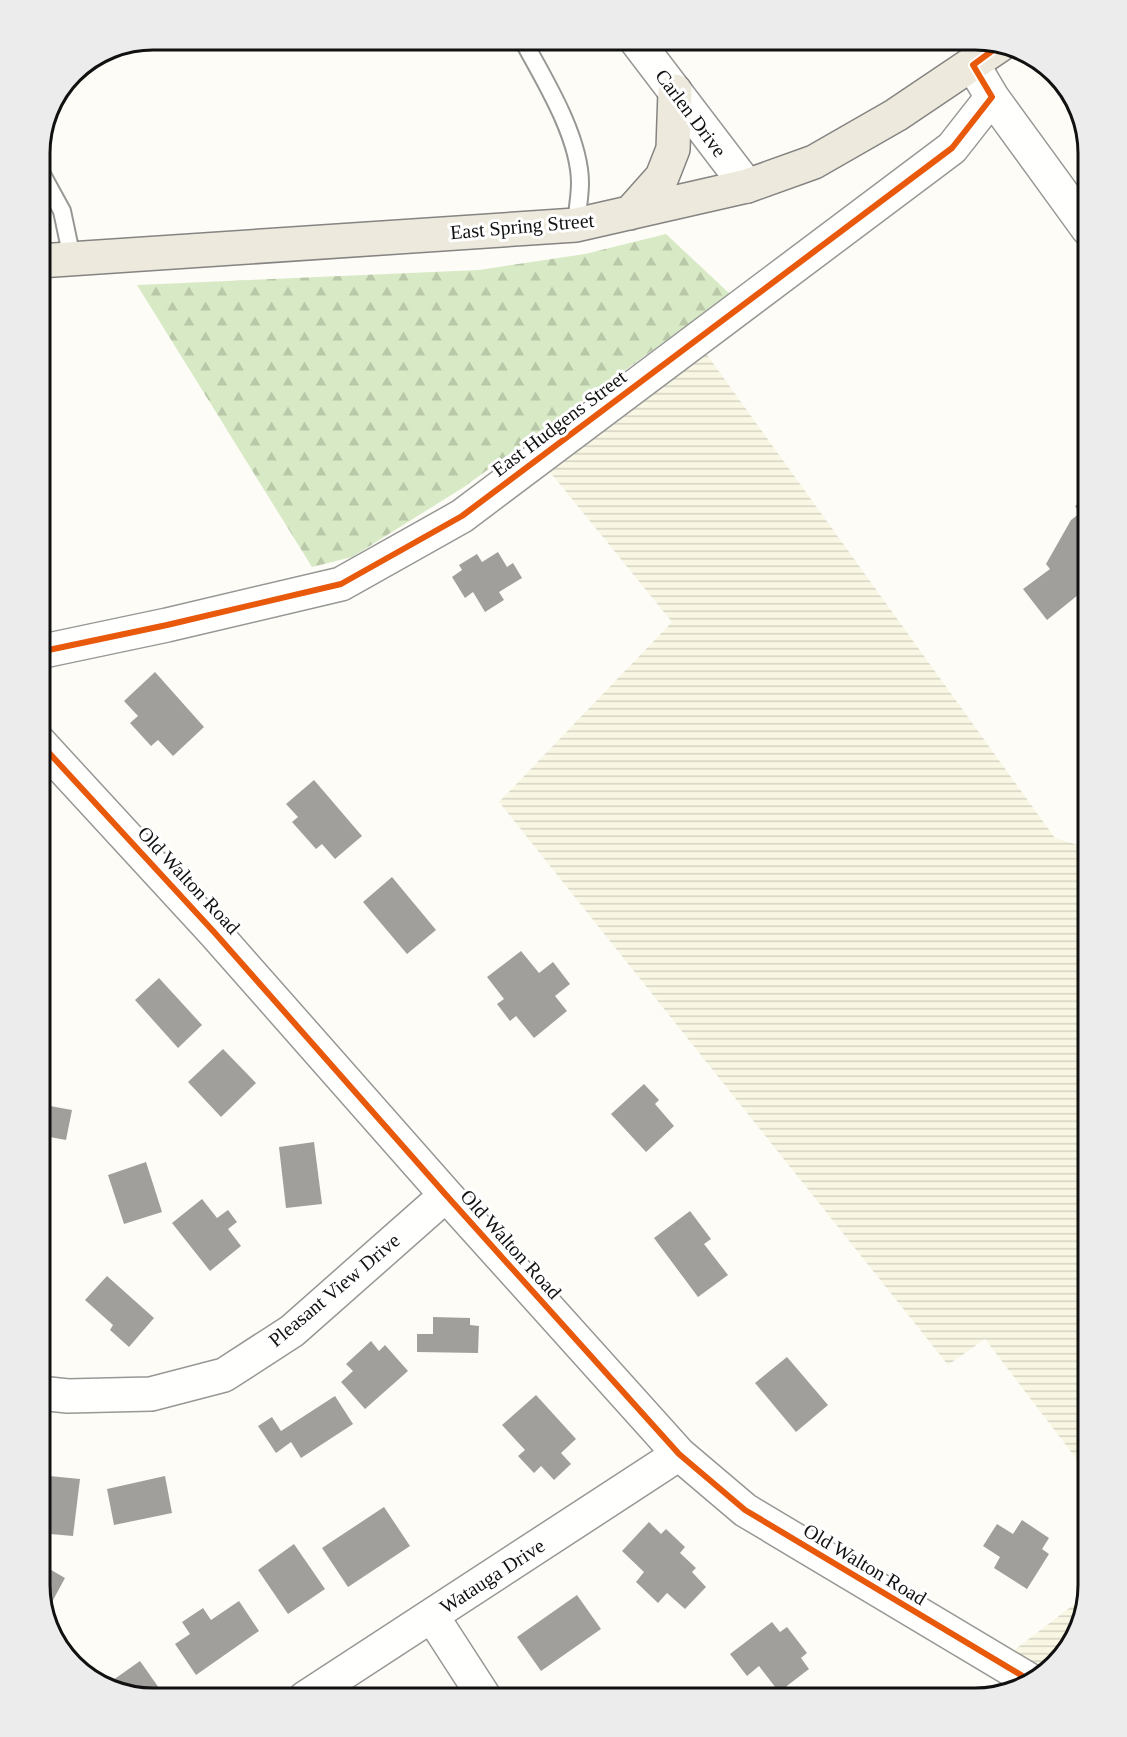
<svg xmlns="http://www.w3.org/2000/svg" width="1127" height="1737" font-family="'Times New Roman',serif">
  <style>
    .farmland { fill: url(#farmland-rules) }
    .forest { fill: url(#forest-firs) }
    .building { fill: #a19f9c }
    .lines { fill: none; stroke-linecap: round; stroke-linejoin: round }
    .service-casing { stroke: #979795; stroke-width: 20 }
    .minor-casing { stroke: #979795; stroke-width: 36 }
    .primary-casing { stroke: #858482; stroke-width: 36 }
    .service { stroke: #fffffe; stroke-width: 16 }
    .minor { stroke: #fffffe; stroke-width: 33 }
    .primary { stroke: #ede9dc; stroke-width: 33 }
    .cycleway-casing { stroke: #fff; stroke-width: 10 }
    .cycleway { stroke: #e8590c; stroke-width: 6 }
    .labels { text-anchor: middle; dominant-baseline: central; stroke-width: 6; stroke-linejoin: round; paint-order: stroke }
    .street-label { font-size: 20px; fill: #111; stroke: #fff }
    .rim { fill: none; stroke: #111; stroke-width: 3 }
  </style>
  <defs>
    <pattern id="farmland-rules" width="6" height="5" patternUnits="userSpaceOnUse" patternTransform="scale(1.5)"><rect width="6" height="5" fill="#f9f7e4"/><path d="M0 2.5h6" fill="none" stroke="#d4d3c3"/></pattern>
    <pattern id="forest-firs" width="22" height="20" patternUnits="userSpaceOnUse" patternTransform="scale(1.5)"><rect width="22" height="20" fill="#d8eac5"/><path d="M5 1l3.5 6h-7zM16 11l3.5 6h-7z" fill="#b8c8a8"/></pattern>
  </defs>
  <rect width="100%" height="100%" fill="#fdfcf7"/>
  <path class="farmland" d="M705 352 1055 838 1088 848V1474L985 1339 948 1365 499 802 672 622 550 472Z
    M1085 1596 1069 1647 1046 1668 1013 1651Z"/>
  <path class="forest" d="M666 234 730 294 464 487 352 557 312 567 137 285 479 270 585 254Z"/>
  <path class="building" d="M1088 496V586L1083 584 1078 595 1047 620 1023 589 1050 569 1046 564 1071 520 1080 513 1075 506Z
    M498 552 507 567 513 563 522 578 499 592 504 600 485 612 473 592 465 598 452 577 462 570 459 565 477 554 482 562Z
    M155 672 204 727 173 756 158 740 151 746 130 723 138 716 124 701Z
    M314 780 362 836 335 859 322 844 316 849 292 822 298 817 286 804Z
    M392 877 436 930 407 954 363 902Z
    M521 951 539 973 553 962 570 984 555 996 567 1011 534 1038 516 1016 510 1021 497 1004 504 999 487 977Z
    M159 978 202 1025 178 1048 135 1000Z
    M223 1049 256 1083 221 1117 188 1082Z
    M644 1084 659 1100 655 1104 674 1126 646 1152 611 1114Z
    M39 1104 72 1110 66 1140 39 1135Z
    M314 1142 322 1204 286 1208 279 1147Z
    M146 1162 162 1212 124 1224 108 1175Z
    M202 1199 217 1218 228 1210 237 1222 228 1229 241 1246 210 1271 172 1223Z
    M690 1211 711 1239 704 1244 728 1275 698 1297 654 1238Z
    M107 1276 154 1318 129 1347 110 1330 113 1325 85 1300Z
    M433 1317 470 1318V1325L479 1326 478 1353 417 1352V1334H433Z
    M371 1341 379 1351 385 1345 408 1371 365 1409 341 1382 353 1371 346 1364Z
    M787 1357 828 1405 796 1432 755 1383Z
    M536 1395 576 1439 561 1453 571 1464 554 1480 541 1466 534 1473 518 1456 525 1450 502 1425Z
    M335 1396 353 1424 301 1458 291 1442 276 1453 258 1426 272 1417 281 1431Z
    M39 1475 80 1479 73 1536 39 1533Z
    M165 1476 172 1513 114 1525 107 1489Z
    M384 1507 410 1546 348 1587 322 1548Z
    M1022 1520 1049 1538 1042 1549 1049 1554 1027 1589 994 1568 1000 1557 983 1546 997 1524 1013 1534Z
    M649 1522 661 1534 666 1529 685 1547 680 1553 696 1568 692 1572 706 1587 685 1609 667 1593 658 1603 636 1582 644 1572 622 1551Z
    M294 1544 325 1589 288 1614 258 1570Z
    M39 1563 65 1578 46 1613 39 1585Z
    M577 1595 601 1629 541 1671 517 1637Z
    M239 1601 259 1631 196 1675 175 1644 190 1634 182 1622 203 1608 211 1620Z
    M772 1622 780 1632 787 1627 807 1653 801 1658 809 1669 779 1692 759 1666 747 1676 730 1654Z
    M140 1661 166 1698H145L106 1685Z"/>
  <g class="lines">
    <g class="service-casing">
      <path id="service" d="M522 39C544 79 580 137 580 183 580 197 577 211 576 225
        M39 169 62 211 72 258"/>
    </g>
    <g class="minor-casing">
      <path id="minor" d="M635 39 747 186
        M992 97 1088 229
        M39 652 167 625 341 584 462 516 952 148 992 97 973 65
        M39 742 214 932 446 1195 679 1454 745 1510 1031 1681
        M39 1393 68 1396 151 1394 224 1375 292 1331 446 1195
        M432 1616 485 1698
        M305 1698 679 1454"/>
    </g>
    <g class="primary-casing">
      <path id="primary" d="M630 213 662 177 673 149 675 91
        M39 261 576 225 747 186 814 162 896 115 1000 45"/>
    </g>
    <use href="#service" class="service"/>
    <use href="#minor" class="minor"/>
    <use href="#primary" class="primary"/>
    <g class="cycleway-casing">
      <path id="cycleway" d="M39 652 167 625 341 584 462 516 952 148 992 97 973 65 1000 45
        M39 742 214 932 446 1195 679 1454 745 1510 1031 1681"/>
    </g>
    <use href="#cycleway" class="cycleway"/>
  </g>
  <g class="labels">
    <g class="street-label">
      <text transform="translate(691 113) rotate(53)">Carlen Drive</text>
      <text transform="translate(522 226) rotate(-5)">East Spring Street</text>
      <text transform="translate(559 423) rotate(-37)">East Hudgens Street</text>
      <text transform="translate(189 880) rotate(47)">Old Walton Road</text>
      <text transform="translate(511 1244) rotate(48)">Old Walton Road</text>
      <text transform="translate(334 1290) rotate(-40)">Pleasant View Drive</text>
      <text transform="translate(865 1564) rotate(31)">Old Walton Road</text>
      <text transform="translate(492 1576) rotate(-33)">Watauga Drive</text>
    </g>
  </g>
  <path d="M0 0H1127V1737H0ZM153 50H975A103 103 0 0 1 1078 153V1585A103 103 0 0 1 975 1688H153A103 103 0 0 1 50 1585V153A103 103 0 0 1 153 50Z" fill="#ececec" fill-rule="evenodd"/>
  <path class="rim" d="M153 50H975A103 103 0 0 1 1078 153V1585A103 103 0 0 1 975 1688H153A103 103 0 0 1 50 1585V153A103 103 0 0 1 153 50Z"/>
</svg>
